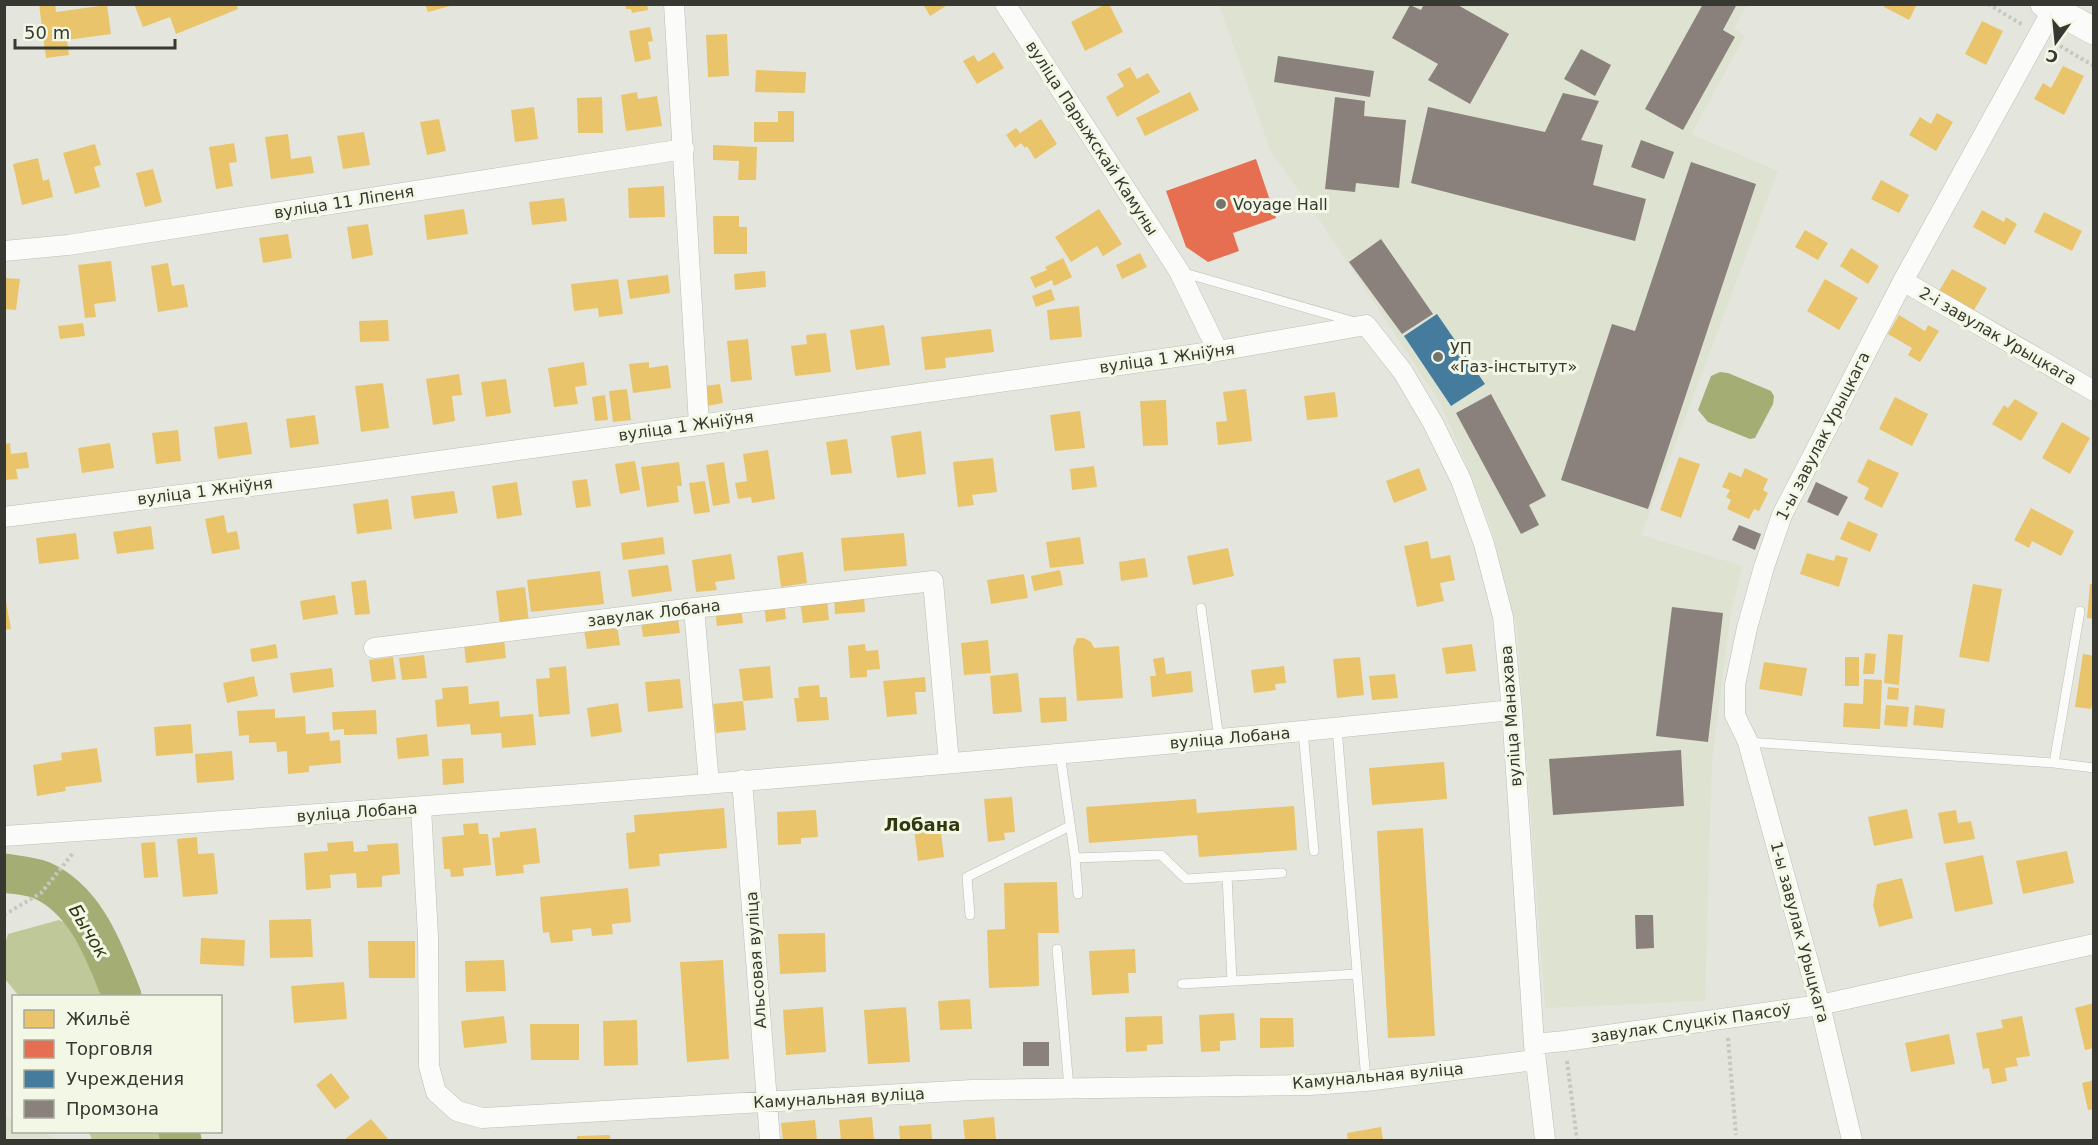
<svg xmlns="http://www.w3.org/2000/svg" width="2098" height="1145" font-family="'DejaVu Sans',sans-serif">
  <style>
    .built { fill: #dee2d0 }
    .forest { fill: #bfc899 }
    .water { fill: #a3ad74 }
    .homes { fill: #e9c46a }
    .shops { fill: #e76f51 }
    .public { fill: #457b9d }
    .industry { fill: #8a817c }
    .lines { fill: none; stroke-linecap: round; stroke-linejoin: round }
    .river { stroke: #a3ad74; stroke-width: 39 }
    .service-casing { stroke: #bbbdb5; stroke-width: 10 }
    .minor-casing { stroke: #bbbdb5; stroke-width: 21 }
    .secondary-casing { stroke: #bbbdb5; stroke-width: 28 }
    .path { stroke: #c6c7c3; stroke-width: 4; stroke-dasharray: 3 3; stroke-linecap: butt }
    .service { stroke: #fbfbfa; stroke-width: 9 }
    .minor { stroke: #fbfbfa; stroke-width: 20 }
    .secondary { stroke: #fbfbfa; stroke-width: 27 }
    .poi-dot { fill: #73756d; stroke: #f3f8e6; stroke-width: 2 }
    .labels { text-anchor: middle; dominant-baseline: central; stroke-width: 6; stroke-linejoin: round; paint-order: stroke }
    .street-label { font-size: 16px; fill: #363831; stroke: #f3f8e6 }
    .poi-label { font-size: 16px; fill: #363831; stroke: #f3f8e6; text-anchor: start }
    .neighbourhood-label { font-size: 18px; font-weight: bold; fill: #313810; stroke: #f3f8e6 }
    .water-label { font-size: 18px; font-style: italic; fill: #323816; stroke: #f3f8e6 }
  </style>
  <rect width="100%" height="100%" fill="#e4e6dd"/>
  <path class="built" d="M1219 5H1747L1734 28 1745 36 1691 134 1778 171 1641 535 1743 566 1731 611 1712 760 1705 1001 1545 1008 1517 628 1491 527 1459 446 1440 403 1317 216 1271 152Z
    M4 1115 13 1119 14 1132H41L60 1140H5Z"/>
  <path class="forest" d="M59 920 81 930 108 996H19L5 979V944L8 934Z
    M89 1132H164L167 1140H92Z"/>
  <path class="water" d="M1720 372 1728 373 1771 391 1774 396 1773 404 1755 438 1750 439 1708 422 1698 410 1711 376Z"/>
  <path class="homes" d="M39 4H55L56 12 107 5 111 34 67 40 69 55 46 58Z
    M134 4H236L238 9 176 34 170 17 143 27Z
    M425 4H454V5L428 12Z
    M625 4H647L648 10 632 13 631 9H626Z
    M923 4H949L930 16Z
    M1106 4H1109L1123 32 1085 51 1071 22Z
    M1886 4H1917L1909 20 1884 7Z
    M1982 21 2003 31 1986 65 1965 54Z
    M650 27 653 41 648 42 651 59 635 62 629 31Z
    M727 34 729 76 708 77 706 35Z
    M994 52 1004 68 977 84 963 61 974 55 978 62Z
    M2063 66 2084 76 2064 115 2034 99 2043 83 2051 88Z
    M1130 67 1137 79 1148 73 1160 92 1117 117 1106 97 1124 86 1117 74Z
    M756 70 806 72 805 93 755 92Z
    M637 92 638 99 657 96 662 126 626 131 621 95Z
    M1190 92 1199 110 1145 136 1136 118Z
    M602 97 603 133H578L577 98Z
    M534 107 538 139 515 142 511 110Z
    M778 111H794V142H754V122H778Z
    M1937 113 1953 122 1936 151 1909 135 1920 117 1931 124Z
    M439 119 446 151 427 155 420 122Z
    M1041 119 1057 144 1035 159 1027 146 1025 148 1021 143 1015 148 1006 135 1016 128 1020 133Z
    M364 132 370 165 343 169 337 136Z
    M288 134 291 159 311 156 314 173 271 179 265 137Z
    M234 143 237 162 229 163 233 186 216 189 209 147Z
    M95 144 101 165 94 167 100 187 75 194 63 153Z
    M713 145 757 147 756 180H738L739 161 713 160Z
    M38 158 43 181 49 179 53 197 22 205 13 164Z
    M153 169 162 202 145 207 136 173Z
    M1881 180 1909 195 1899 213 1871 199Z
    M664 186 665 217 629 218 628 188Z
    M564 198 567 221 532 225 529 202Z
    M464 209 468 234 427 240 424 215Z
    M1099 209 1122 244 1103 256 1097 246 1071 262 1055 237Z
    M1982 210 2004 222 2006 217 2017 224 2005 245 1973 227Z
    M2044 212 2082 231 2072 251 2034 232Z
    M713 216H739V227H747V254H714Z
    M368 224 373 255 352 259 347 227Z
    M1805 230 1828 243 1818 260 1795 247Z
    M288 234 292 258 263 263 259 238Z
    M1851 248 1879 266 1868 284 1840 266Z
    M1140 253 1147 267 1122 279 1116 265Z
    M1063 258 1072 277 1054 286 1052 280 1035 288 1030 277 1047 270 1045 267Z
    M111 261 116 301 94 304 96 317 85 318 78 265Z
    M168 263 172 286 184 284 188 307 158 312 151 266Z
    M1952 269 1987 288 1974 310 1939 291Z
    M765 271 766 287 735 290 734 274Z
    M668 275 670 293 630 299 627 280Z
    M4 278 20 279 16 310 4 309Z
    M618 279 623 314 599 317 598 308 574 311 571 284Z
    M1825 279 1858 298 1839 330 1807 311Z
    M1051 289 1055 300 1036 307 1032 296Z
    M1079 306 1082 337 1050 340 1047 310Z
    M1899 315 1925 331 1928 325 1939 331 1920 362 1908 355 1912 348 1888 334Z
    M388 320 389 341 360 342 359 321Z
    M83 323 85 336 60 339 58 326Z
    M884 325 890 365 856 370 850 330Z
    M991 329 994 352 945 358 946 368 925 370 921 337Z
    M826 333 831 372 795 376 791 346 807 344 806 335Z
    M748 339 752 380 731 382 727 341Z
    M584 362 587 385 575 387 578 404 554 407 548 368Z
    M649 362V368L668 365 671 388 633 393 629 364Z
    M459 374 462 395 452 396 455 421 433 425 426 379Z
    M506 379 511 413 486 417 481 382Z
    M383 383 389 428 361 432 355 386Z
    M720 384 723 403 707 406 704 386Z
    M627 389 631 420 613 422 609 391Z
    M1246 389 1252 441 1218 445 1216 422 1227 421 1223 392Z
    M1335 392 1338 417 1307 420 1304 396Z
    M605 395 608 420 595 421 592 397Z
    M1895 397 1928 414 1912 446 1879 429Z
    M2015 399 2038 413 2021 441 1992 424 2004 405 2008 408Z
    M1166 400 1168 445 1143 446 1140 401Z
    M1080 411 1085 448 1055 451 1050 415Z
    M315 415 319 444 290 448 286 419Z
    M247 422 252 454 218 459 214 427Z
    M2062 422 2090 438 2070 474 2042 458Z
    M178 430 181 461 156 464 152 433Z
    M921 431 926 474 897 478 891 436Z
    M847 439 852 473 831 475 826 442Z
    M10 443 11 454 27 452 29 468 16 469 18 479 4 480V444Z
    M110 443 114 468 82 473 78 448Z
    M768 450 775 499 752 503 751 497 738 499 735 483 747 481 743 454Z
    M1679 457 1700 464 1681 518 1660 510Z
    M993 458 997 492 972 495 974 505 958 507 953 462Z
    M1868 459 1899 473 1882 508 1864 499 1869 488 1857 482Z
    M635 461 640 490 620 494 615 464Z
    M679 462 682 486H677L679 502 647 507 641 467Z
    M724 462 730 503 713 506 706 465Z
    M1094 466 1097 487 1072 490 1070 469Z
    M1419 468 1427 490 1394 503 1386 481Z
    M1745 468 1768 479 1763 490 1768 493 1759 511 1754 509 1749 519 1727 509 1731 500 1726 497 1730 490 1722 487 1729 472 1741 477Z
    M587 479 591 506 576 508 572 481Z
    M705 481 710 512 694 514 689 483Z
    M517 482 522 515 497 519 492 486Z
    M454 491 458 513 414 519 411 496Z
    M388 499 392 529 357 534 353 504Z
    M2031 508 2074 531 2061 556 2032 541 2029 548 2014 540Z
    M224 515 227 533 237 531 240 549 212 554 205 519Z
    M1848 521 1878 534 1870 552 1840 539Z
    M151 526 154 549 117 554 113 532Z
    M76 533 79 559 39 564 36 538Z
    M904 533 907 566 844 571 841 538Z
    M663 537 665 554 623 560 621 543Z
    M1080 537 1084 564 1050 568 1046 542Z
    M1428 541 1431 559 1450 555 1455 580 1440 583 1444 601 1417 607 1404 546Z
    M1228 548 1234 576 1193 585 1187 556Z
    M803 552 807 583 781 587 777 556Z
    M1807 553 1834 561 1836 555 1848 558 1839 587 1800 574Z
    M731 554 735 579 715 582 717 590 696 592 692 560Z
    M1145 558 1148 577 1121 581 1119 562Z
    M668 565 672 591 632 597 628 570Z
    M1060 570 1063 585 1034 591 1031 576Z
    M600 571 604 604 531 612 527 580Z
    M1024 574 1028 598 991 604 987 580Z
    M366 580 370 614 355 615 351 582Z
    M1973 584 2002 589 1989 662 1959 657Z
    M2090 584H2094V619L2087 618Z
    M525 587 529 622 500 625 496 591Z
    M4 590 11 629 4 630Z
    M335 595 338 614 303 620 300 601Z
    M864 595 865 612 835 614 834 597Z
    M827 599 829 620 803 623 800 602Z
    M784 601 786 619 766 622 764 603Z
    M741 607 743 623 717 626 715 610Z
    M678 619 680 633 643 637 641 623Z
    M617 625 620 645 587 649 584 629Z
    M1888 634 1903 635 1899 685 1884 683Z
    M1077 638H1084L1091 642 1094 648 1119 646 1123 698 1077 701 1073 648Z
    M504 639 506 658 466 663 464 645Z
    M988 640 991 673 964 675 961 643Z
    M276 644 278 658 252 662 250 649Z
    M865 644 866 651 878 650 880 669 867 670V677L850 678 848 646Z
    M1472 644 1476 671 1446 674 1442 648Z
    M1865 653 1876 654 1874 674H1863Z
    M2083 654 2094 656V696L2091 709 2075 707Z
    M424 655 427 678 402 680 399 658Z
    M393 657 396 679 372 682 369 660Z
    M1164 657 1166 674 1191 671 1193 692 1152 697 1150 676H1156L1153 659Z
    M1360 657 1364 695 1337 698 1333 659Z
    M1845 657H1859V686H1845Z
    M1764 662 1807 668 1802 696 1759 689Z
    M566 666 570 714 539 717 536 679 550 678 549 668Z
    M770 666 773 698 743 701 739 669Z
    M1284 666 1286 683 1275 684 1276 690 1254 693 1251 670Z
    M332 668 334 687 293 693 290 673Z
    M1018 673 1022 712 993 714 990 676Z
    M1395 674 1398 698 1372 700 1369 676Z
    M254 676 258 696 227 703 223 683Z
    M925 677 926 692H915L917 714 887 717 883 681Z
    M680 679 683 708 648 712 645 682Z
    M1864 679 1882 680 1880 729 1843 727 1844 703 1863 704Z
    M819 685 820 697H827L829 720 797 722 794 698H799L798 687Z
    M468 686 469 704 499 701 500 717 533 714 536 745 502 748 501 733 471 735 470 724 437 727 435 700 443 699 442 688Z
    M1888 687 1899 688 1898 700 1887 699Z
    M1066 697 1067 721 1041 723 1039 698Z
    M743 701 746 730 716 733 713 704Z
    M618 703 622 732 591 737 587 708Z
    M1886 705 1909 707 1907 727 1884 725Z
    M1915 705 1945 709 1943 728 1913 725Z
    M275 709V718L305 716 306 734 329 732 330 741 340 740 341 763 309 766V772L288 774 287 751 277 752 276 742 249 743V735L239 736 237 711Z
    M376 710 377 734 344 735V729L333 730 332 712Z
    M191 724 193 753 156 756 154 727Z
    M427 734 429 756 398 759 396 738Z
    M97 748 102 782 65 787 66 791 37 796 33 765 62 760 61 753Z
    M232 751 234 780 197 783 195 754Z
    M463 758 464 783 443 785 442 759Z
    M1444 762 1447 799 1372 805 1369 768Z
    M1012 797 1015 832 1004 833 1005 840 988 842 984 799Z
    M1196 799 1197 813 1294 806 1297 850 1199 857 1197 835 1089 843 1086 807Z
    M724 808 727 848 659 854 660 866 629 869 626 833 635 832 634 815Z
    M1907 809 1913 838 1874 846 1868 817Z
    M816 810 818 837 801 838V844L778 845 777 812Z
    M1956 810 1958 823 1971 821 1975 839 1944 844 1938 813Z
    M478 823 479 834H488L491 865 463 868 464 876 451 877 450 869H444L442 837 464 835 463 824Z
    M940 825 944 857 918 861 914 828Z
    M536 828 540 863 523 865 524 873 496 876 492 838 500 837V832Z
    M1423 828 1435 1036 1388 1038 1377 831Z
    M197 837 198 854 214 853 218 894 183 897 177 839Z
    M353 841 354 852 368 851 367 845 398 843 400 874 382 876V887L357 888 356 873 330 875 331 888 306 890 304 853 328 851 327 843Z
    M155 842 158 877 144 878 141 843Z
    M2067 851 2074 883 2023 894 2016 861Z
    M1983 855 1993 904 1955 912 1945 863Z
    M1902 878 1913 918 1879 927 1873 905 1877 884Z
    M1057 882 1059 933H1038L1039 986 989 988 987 930 1005 929 1004 883Z
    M628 888 631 922 612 924 613 934 592 936 591 928 572 930 573 941 551 943 549 932 543 933 540 897Z
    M311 919 313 957 270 958 269 920Z
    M825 933 826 972 780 974 778 934Z
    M201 938 245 940 244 966 200 964Z
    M368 941H415V978H369Z
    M1135 949 1136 973H1128L1129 993 1092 995 1089 951Z
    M504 960 506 991 466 992 465 961Z
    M723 960 729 1059 687 1062 680 962Z
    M344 982 347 1019 294 1023 291 986Z
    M970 999 972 1029 940 1030 938 1001Z
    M2094 1003V1048L2085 1050 2075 1008Z
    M823 1007 826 1052 786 1055 783 1010Z
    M906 1007 910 1062 868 1064 864 1010Z
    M1234 1013 1236 1040 1220 1041V1051L1201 1052 1199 1015Z
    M504 1016 507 1043 464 1048 461 1021Z
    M1162 1016 1163 1044 1147 1045V1051L1126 1052 1125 1017Z
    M2022 1016 2030 1056 2016 1058 2018 1066 2005 1068 2007 1081 1992 1084 1989 1068 1983 1069 1976 1033 2003 1028 2001 1020Z
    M1260 1018H1293L1294 1047 1260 1048Z
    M637 1020 638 1065 604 1066 603 1021Z
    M530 1024H579V1060H531Z
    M1949 1034 1955 1064 1911 1072 1905 1043Z
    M331 1073 350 1098 335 1109 316 1085Z
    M2094 1080V1109L2088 1110 2082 1083Z
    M872 1117 874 1140H841L839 1120Z
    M994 1117 996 1140H965L963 1120Z
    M371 1119 389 1140H344Z
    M815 1120 817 1140H783L781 1123Z
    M931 1124 932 1140H900L899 1126Z
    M1381 1127 1383 1140H1348L1347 1133Z
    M610 1135V1140H577V1136Z"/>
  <path class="shops" d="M1256 159 1276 218 1233 233 1239 251 1208 262 1186 247 1166 191Z"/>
  <path class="public" d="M1437 314 1485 384 1451 406 1404 336Z"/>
  <path class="industry" d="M1424 4H1456L1509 34 1470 104 1428 80 1438 64 1392 38 1410 5 1421 10Z
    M1703 4H1737L1723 30 1735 37 1683 130 1645 109Z
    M1581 49 1611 65 1595 96 1564 79Z
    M1278 56 1374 71 1370 97 1274 82Z
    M1563 93 1599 101 1581 140 1603 145 1593 185 1646 199 1635 241 1411 183 1428 107 1545 132Z
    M1335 97 1365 101 1364 116 1406 120 1399 188 1356 183 1355 192 1325 189Z
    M1641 140 1674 152 1664 179 1631 167Z
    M1691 162 1756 184 1648 509 1561 480 1612 324 1635 331Z
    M1381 239 1433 314 1402 334 1349 262Z
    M1491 394 1546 496 1529 505 1539 525 1521 534 1456 413Z
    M1816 482 1848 497 1838 516 1807 502Z
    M1739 525 1761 534 1755 550 1732 540Z
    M1672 607 1723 613 1708 742 1656 736Z
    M1681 750 1684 806 1553 815 1549 759Z
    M1635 915H1653L1654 948 1636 949Z
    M1023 1042H1049V1066H1023Z"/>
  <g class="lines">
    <path class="river" d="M4 873C16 875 31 876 41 880 87 900 105 954 122 996
      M178 1132 182 1140"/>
    <g class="service-casing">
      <path id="service" d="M1181 272 1355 322
        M1201 608 1219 739
        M1337 728 1366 1081
        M1303 731 1314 851
        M1748 742 2054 763 2094 768
        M1060 753 1075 858 1161 855 1186 879 1282 873
        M2054 763 2080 611
        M1075 858 1078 894
        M1227 876 1232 981
        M970 915 967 877 1070 826
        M1057 949 1069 1088
        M1182 984 1357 974"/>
    </g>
    <g class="minor-casing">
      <path id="minor" d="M674 4 699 425
        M1005 4 1179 271 1218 351
        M4 251 68 245 684 149
        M1903 281 2094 391
        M4 517 338 475 699 425 1218 351 1366 325 1403 372 1433 423 1461 480 1484 544 1503 617 1512 710 1534 1044 1545 1140
        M694 608 709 784
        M374 648 694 608 933 581 949 763
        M742 780 770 1140
        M421 807 428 936 429 1066 436 1092 457 1111 482 1118 972 1090 1310 1085 1366 1081 1535 1060
        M4 836C507 802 1010 762 1512 710
        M1534 1044 1565 1041 1820 1005 2094 944
        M1852 1140 1820 1005 1748 742 1735 715V685L1747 628 1764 567 1782 515 1903 281 2053 9"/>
    </g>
    <g class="secondary-casing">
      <path id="secondary" d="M2044 4 2094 31"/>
    </g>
    <path class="path" d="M1988 4 2023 25
      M2055 43 2094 66
      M4 915 41 893 74 852
      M1728 1038 1736 1135
      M1567 1061 1577 1140"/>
    <use href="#service" class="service"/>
    <use href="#minor" class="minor"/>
    <use href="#secondary" class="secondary"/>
  </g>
  <g class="poi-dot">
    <circle cx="1221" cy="204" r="6"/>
    <circle cx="1438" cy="357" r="6"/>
  </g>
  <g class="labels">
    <g class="street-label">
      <text transform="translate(1092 138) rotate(57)">вуліца Парыжскай Камуны</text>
      <text transform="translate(344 202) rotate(-9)">вуліца 11 Ліпеня</text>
      <text transform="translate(1998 336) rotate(30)">2-і завулак Урыцкага</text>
      <text transform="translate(1167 358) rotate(-8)">вуліца 1 Жніўня</text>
      <text transform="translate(686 426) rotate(-8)">вуліца 1 Жніўня</text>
      <text transform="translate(1823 436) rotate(-63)">1-ы завулак Урыцкага</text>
      <text transform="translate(205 491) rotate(-7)">вуліца 1 Жніўня</text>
      <text transform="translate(654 613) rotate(-7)">завулак Лобана</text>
      <text transform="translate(1511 716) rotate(-94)">вуліца Манахава</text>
      <text transform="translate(1230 738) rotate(-5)">вуліца Лобана</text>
      <text transform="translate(357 812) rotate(-4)">вуліца Лобана</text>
      <text transform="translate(1800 932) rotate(75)">1-ы завулак Урыцкага</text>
      <text transform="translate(756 960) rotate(-94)">Альсовая вуліца</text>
      <text transform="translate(1691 1023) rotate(-8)">завулак Слуцкіх Паясоў</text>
      <text transform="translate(1378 1076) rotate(-5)">Камунальная вуліца</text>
      <text transform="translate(839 1098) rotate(-3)">Камунальная вуліца</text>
    </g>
    <g class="poi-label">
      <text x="1233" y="204">Voyage Hall</text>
      <text x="1450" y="348">УП<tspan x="1450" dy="18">«Газ-інстытут»</tspan></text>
    </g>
    <g class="neighbourhood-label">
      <text x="922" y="824">Лобана</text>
    </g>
    <g class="water-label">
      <text transform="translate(89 931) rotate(59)">Бычок</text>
    </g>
  </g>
  <rect width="2098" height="1145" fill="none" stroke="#363831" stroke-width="12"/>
  <rect x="12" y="995" width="210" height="138" fill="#f3f8e6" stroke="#a7ab9e" stroke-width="1.5"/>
  <rect x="24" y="1010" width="30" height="18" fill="#e9c46a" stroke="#a7ab9e" stroke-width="1.5"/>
  <text x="66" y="1025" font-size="18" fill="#363831">Жильё</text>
  <rect x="24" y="1040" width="30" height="18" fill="#e76f51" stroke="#a7ab9e" stroke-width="1.5"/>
  <text x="66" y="1055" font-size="18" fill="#363831">Торговля</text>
  <rect x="24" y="1070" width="30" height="18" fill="#457b9d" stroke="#a7ab9e" stroke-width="1.5"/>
  <text x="66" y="1085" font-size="18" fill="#363831">Учреждения</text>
  <rect x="24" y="1100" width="30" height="18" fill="#8a817c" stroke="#a7ab9e" stroke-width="1.5"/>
  <text x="66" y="1115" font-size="18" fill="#363831">Промзона</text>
  <g transform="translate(2056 42) rotate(195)" stroke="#f3f8e6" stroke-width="4.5" paint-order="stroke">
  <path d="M0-4.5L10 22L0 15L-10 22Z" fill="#363831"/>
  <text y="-9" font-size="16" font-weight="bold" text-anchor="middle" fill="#363831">С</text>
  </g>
  <path d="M15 39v9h160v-9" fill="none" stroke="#363831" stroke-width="3"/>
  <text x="24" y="39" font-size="18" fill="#363831" stroke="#f3f8e6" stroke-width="4.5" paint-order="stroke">50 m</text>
</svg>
